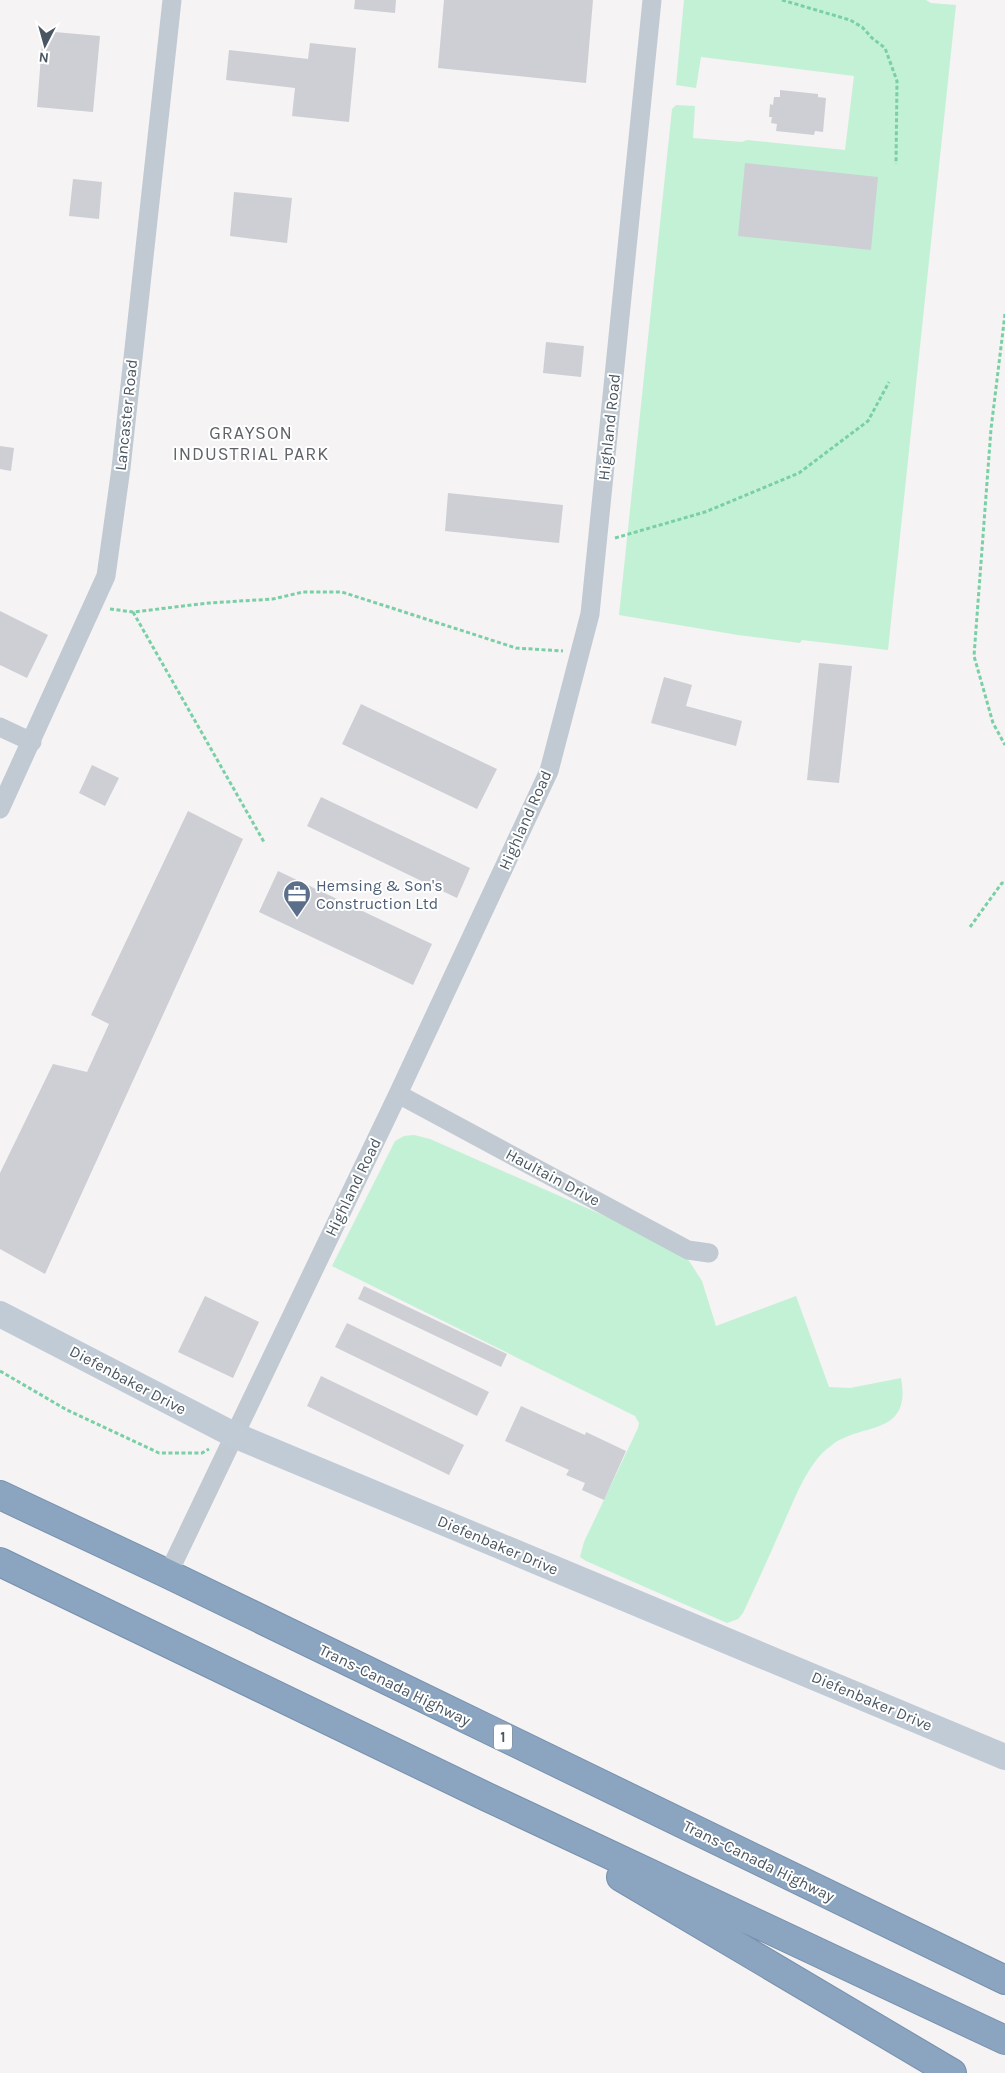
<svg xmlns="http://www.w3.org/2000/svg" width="1005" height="2073" font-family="Karla,sans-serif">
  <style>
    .green { fill: #c3f1d5 }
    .building { fill: #cdcfd5 }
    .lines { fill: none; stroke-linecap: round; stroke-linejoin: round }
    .highway-casing { stroke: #7690ad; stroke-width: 30 }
    .path { stroke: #7ad0a6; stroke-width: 3; stroke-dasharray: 4 2.5; stroke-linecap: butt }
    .street { stroke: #c1cad2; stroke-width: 19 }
    .secondary { stroke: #c1cbd6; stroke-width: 26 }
    .highway { stroke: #8ba5c1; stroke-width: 28 }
    .labels { text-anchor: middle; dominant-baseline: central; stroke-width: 4; stroke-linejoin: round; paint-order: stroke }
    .shield { fill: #fff; stroke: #808990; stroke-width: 1 }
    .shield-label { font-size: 15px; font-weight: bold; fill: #4a5661 }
    .street-label { font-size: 16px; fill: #4a5661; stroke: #fff }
    .service-label { font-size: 16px; fill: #4e5e75; stroke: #fff; text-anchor: start }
    .neighbourhood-label { font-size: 18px; letter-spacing: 1px; fill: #5f6368; stroke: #fff }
  </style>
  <rect width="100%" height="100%" fill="#f5f3f3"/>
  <path class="green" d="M684 0H926L931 3 956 5 888 650 802 640 800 643 738 635 619 615 672 109 676 105 695 106 693 138 742 142 747 140 845 150 854 76 701 57 696 88 676 85Z
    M414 1135 430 1139 682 1250 702 1281 716 1326 796 1296 829 1387 850 1388 901 1378C912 1437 862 1422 832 1445 806 1463 794 1502 781 1529 769 1557 756 1585 743 1613L738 1619 727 1623 586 1561 580 1557 584 1542 638 1428 639 1423 635 1416 332 1266 395 1141 404 1136Z"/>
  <path class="building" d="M355 0H396L395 13 354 9Z
    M444 0H593L586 83 438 68Z
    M43 31 100 36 93 112 37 107Z
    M310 43 356 48 349 122 292 116 295 88 226 80 229 50 308 59Z
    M780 90 818 94V97L826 98 823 132 815 131 814 135 776 131 777 124 771 123 772 117H769L770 104 773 105 774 97H780Z
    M745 163 878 177 871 250 738 236Z
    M73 179 102 182 99 219 69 216Z
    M234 192 292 198 287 243 230 236Z
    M546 342 584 346 581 377 543 373Z
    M0 446 14 448 11 471 0 469Z
    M448 493 563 505 559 543 445 531Z
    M0 611 48 635 27 678 0 665Z
    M819 663 852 666 839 783 807 780Z
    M664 677 692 685 686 706 742 721 736 746 651 723Z
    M361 704 497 769 477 809 342 744Z
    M92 765 119 778 105 806 79 793Z
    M321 797 470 868 457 898 307 826Z
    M188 811 243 839 45 1274 0 1249V1173L53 1064 87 1072 109 1024 91 1015Z
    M278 871 432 944 413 985 259 912Z
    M364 1286 507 1354 501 1367 358 1299Z
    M205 1296 259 1322 233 1378 178 1352Z
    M347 1323 489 1392 477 1416 335 1347Z
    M321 1376 464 1445 449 1475 307 1406Z
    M521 1406 585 1435 586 1432 626 1451 604 1500 582 1490 585 1483 566 1475 569 1470 505 1441Z"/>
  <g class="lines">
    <g class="highway-casing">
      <path id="highway" d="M0 1495 168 1574 1005 1980
        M0 1562 487 1797 1005 2040
        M621 1877 952 2073"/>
    </g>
    <path class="path" d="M782 0 850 20 862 27 872 38 885 48 897 81 896 164
      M1005 314 991 429 974 656 993 723 1005 745
      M615 538 705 512 799 473 868 421 889 382
      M110 609 133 612 209 603 273 599 303 592H342L516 648 563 651
      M133 612 264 842
      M970 927 1002 883H1005
      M0 1371 67 1410 159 1453H202L209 1449"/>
    <path class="street" d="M0 727 32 742
      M0 809 106 576 121 468 172 0
      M398 1094 688 1250 709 1253
      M168 1574 398 1094 549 771 590 614 652 0"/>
    <path class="secondary" d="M0 1314 234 1435 1005 1757"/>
    <use href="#highway" class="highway"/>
  </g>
  <defs>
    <g id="office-pin" transform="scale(1.4375)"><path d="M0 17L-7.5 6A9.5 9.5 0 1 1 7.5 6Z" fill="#5c6f8a" stroke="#fff"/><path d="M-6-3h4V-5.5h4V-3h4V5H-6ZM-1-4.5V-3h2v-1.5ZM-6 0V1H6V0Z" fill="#fff"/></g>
  </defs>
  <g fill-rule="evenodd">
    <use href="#office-pin" x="297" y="894"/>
  </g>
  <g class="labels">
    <rect class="shield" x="494" y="1724.5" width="18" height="25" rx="4"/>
    <g class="shield-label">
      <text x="503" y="1737">1</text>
    </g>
    <g class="street-label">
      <text transform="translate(126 415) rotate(-84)">Lancaster Road</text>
      <text transform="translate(609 427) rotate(-84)">Highland Road</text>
      <text transform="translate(525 820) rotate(-66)">Highland Road</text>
      <text transform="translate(553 1177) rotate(28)">Haultain Drive</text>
      <text transform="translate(353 1187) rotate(-64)">Highland Road</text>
      <text transform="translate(128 1380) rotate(28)">Diefenbaker Drive</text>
      <text transform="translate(498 1545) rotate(23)">Diefenbaker Drive</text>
      <text transform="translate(395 1685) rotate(26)">Trans-Canada Highway</text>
      <text transform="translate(872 1701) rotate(23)">Diefenbaker Drive</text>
      <text transform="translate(759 1861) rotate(26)">Trans-Canada Highway</text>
    </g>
    <g class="service-label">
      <text x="316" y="885">Hemsing &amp; Son's<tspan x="316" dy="18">Construction Ltd</tspan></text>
    </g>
    <g class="neighbourhood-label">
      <text x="251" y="433">GRAYSON<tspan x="251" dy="21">INDUSTRIAL PARK</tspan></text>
    </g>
  </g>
  <g transform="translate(45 45) rotate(186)" stroke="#ffffff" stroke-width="4" paint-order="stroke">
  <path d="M0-4L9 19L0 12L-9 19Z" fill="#4a5661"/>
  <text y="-8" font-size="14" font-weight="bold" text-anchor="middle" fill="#4a5661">N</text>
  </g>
</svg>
